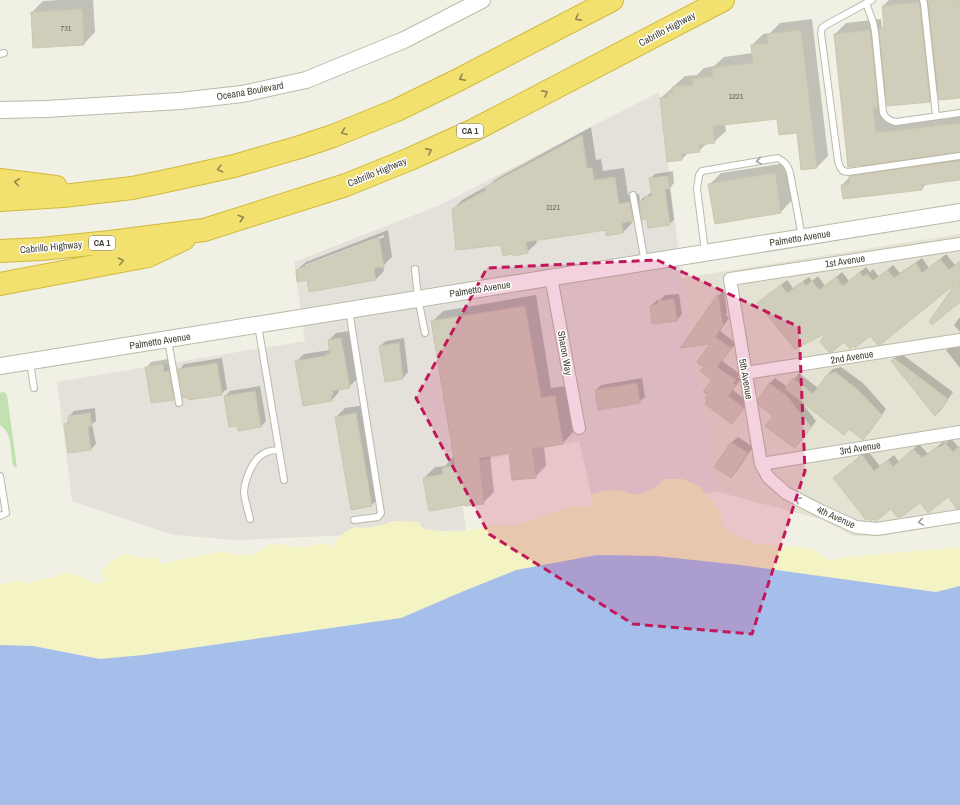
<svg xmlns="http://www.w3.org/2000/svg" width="960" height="805" font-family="'Archivo Narrow',sans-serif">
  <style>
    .residential { fill: #e4e2d3 }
    .industrial { fill: #e3e1da }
    .green { fill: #c1e2b0 }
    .sand { fill: #f3f3c3 }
    .water { fill: #a5bfea }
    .shadow { fill: #0003; fill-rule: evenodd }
    .building { fill: #d1cdbb; stroke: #ccc6af }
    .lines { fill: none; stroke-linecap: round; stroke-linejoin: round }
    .service-casing { stroke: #bbb9a8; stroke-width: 8 }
    .minor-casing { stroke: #bbb9a8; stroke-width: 14 }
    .tertiary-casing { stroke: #bbb9a8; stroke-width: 18 }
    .motorway-casing { stroke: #d0b93f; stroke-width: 24 }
    .service { stroke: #fff; stroke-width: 6 }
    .minor { stroke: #fff; stroke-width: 12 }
    .tertiary { stroke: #fff; stroke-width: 16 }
    .motorway { stroke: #f2e16e; stroke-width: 22 }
    .oneway { stroke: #92884f }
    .oneway2 { stroke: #a1a09a }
    .marked { fill: #c2185b; fill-opacity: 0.2; stroke: #c2185b; stroke-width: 3; stroke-dasharray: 8 5; stroke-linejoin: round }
    .labels { text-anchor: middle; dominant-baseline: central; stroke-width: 3; stroke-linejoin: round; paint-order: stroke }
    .number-label { font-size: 8px; fill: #666356 }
    .shield { fill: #fff; stroke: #7b7972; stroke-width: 1 }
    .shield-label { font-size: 9px; font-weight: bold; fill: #434035 }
    .street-label { font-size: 10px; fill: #434035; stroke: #fff }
  </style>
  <rect width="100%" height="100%" fill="#f1f0e5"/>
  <path class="residential" d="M960 234V523L882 536H853L820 519 718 492 682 278Z"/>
  <path class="industrial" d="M659 92 682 278 718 492 594 506 579 441 457 465 466 530 236 540 174 535 72 501 57 382 305 341 294 262 440 205Z"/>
  <path class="green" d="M4 392 7 395 17 468 15 467 13 465C10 452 13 433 0 425V393Z"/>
  <path class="sand" d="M665 479H683L699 486 720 511 722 524 731 534 757 544 775 545 813 549 830 561 843 557 862 556 960 547V586L936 592 740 565 656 556 597 555 464 591 401 618 143 655 100 659 33 646 0 645V583L6 584 20 580 28 585C37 577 40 580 51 578 55 577 59 574 63 574 75 572 86 578 96 584L104 581 101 573 106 566 118 557 125 554 143 558 156 557 161 564 222 551C232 555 246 557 256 553 260 552 264 547 269 545 276 542 291 547 299 547 314 548 319 538 335 547L336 540 345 532 354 527 362 528 383 525 393 521 420 522V525L424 529 446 532 476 530 484 526 501 525 515 526 571 507H591L592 503 590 495C599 492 612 489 622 491 627 492 632 495 637 494 648 493 658 486 665 479Z"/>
  <path class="water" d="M597 555 656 556 740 565 936 592 960 586V805H0V645L33 646 100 659 143 655 401 618 464 591 516 570Z"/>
  <path class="shadow" d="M61 0H93L95 32 84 44 32 12 43 1Z
    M889 0H928V2L930 0H960V97L939 91 929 101 887 97 884 99 887 123 960 114V179L926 184 922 189 842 185 862 164 835 34 846 23 881 19 882 28 885 25 883 6Z
    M812 19 828 156 817 167 802 169 798 132 778 117 725 124 726 131 714 142 707 143 699 151 688 153 682 159 661 98 685 76 697 75 704 68 714 66 724 57 753 53 752 45 763 34 770 33 780 23Z
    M591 127 596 160 601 159 603 171 624 168 628 195 639 194 640 201 644 197 647 196 650 193H652L650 179 655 174 673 171 674 183 670 188 674 220 669 224 648 218 641 211 631 221 632 223 623 232 606 229 536 240 537 243 527 252 502 244 453 209 462 200 489 185 496 179Z
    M786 163 792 200 781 212 710 184 721 173Z
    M388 230 392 257 383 266 384 271 375 280 308 279 297 270 306 262ZM384 235V237L305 268V265Z
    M946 254 955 265 960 261V300L958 282 871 334 830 331 764 298 787 280 793 288 809 277 812 281 818 276 825 286 842 272 849 281 866 267 870 272 873 269 879 277 893 265 900 273 922 258 929 268Z
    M724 290 727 313 726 315 729 318 720 331 736 343 722 361 740 374 738 377 741 379 733 390 748 402 737 417 709 395 713 380 705 367 713 343 682 347 719 295Z
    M679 294 682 314 677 320 651 306 657 300H660L665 295Z
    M536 295 551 388 566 386 573 432 563 443 544 446 546 466 535 477 510 452 490 455 494 492 483 503 424 478 435 467 445 466 453 457H455L432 322 443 311Z
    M960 317V332L954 325Z
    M349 331 357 379 349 387 339 388V392L332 400 304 405 296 362 304 354 330 350 329 340 336 333ZM331 385 333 395H331Z
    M404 338 408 372 403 378 380 346 386 341Z
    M952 345 960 346V368L946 350Z
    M900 353 953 392 941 410 935 415 892 361Z
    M222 358 227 389 221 394 179 370 184 364Z
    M168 359 169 367 174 366 179 393 173 399 146 368 151 362Z
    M841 367 863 383 886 409 869 433 863 438 850 428 800 400 816 421 801 441 795 446 774 415 759 399 770 383 775 378 788 387 799 373 818 388 827 375 833 369Z
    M642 378 645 397 639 402 596 390 601 385Z
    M260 386 266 421 260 427 225 396 230 391Z
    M365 405 380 497 372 505 336 417 345 408Z
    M95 408 96 421 92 424 96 444 91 449 65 425 70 419 69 416 74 411Z
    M738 437 753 447 737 471 731 477 716 466 732 442Z
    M951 438 959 448 960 447V506L948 496 892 508 834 478 867 450 880 466 894 455 899 462 919 444 928 454 944 441 946 443Z"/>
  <path class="building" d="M933 0H960V98L939 100 928 1Z
    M919 2 930 102 887 106 879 29 884 28 882 6Z
    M82 9 84 45 33 48 31 12Z
    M801 30 817 168 801 170 797 133 779 135 777 119 713 126 715 143 699 145 700 152 681 154 682 160 667 162 660 98 668 97 667 93 673 92 672 87 693 85 692 79 713 76 712 68 753 63 751 45 768 43 767 34Z
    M870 30 878 107 873 108 876 133 960 123V152L848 167 834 34Z
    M582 135 587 168H592L594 180 615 177 619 204 630 202 633 221 622 223 623 233 606 236V230L526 242 528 253 513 256V254L503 256 501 245 456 250 452 209 486 190 485 187Z
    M960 161V180L922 185V190L843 199 841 185 850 184 849 176Z
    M775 173 781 213 715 224 708 184Z
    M668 176 670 189H665L670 225 648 228 647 219 642 220 639 201 644 200V197L652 196 649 178Z
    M379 238 384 267 374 268 376 280 309 292 307 280 297 282 296 270Z
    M940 259 949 270 960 261V302L932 325 929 322 955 284 880 345H878L870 336 855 348 853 346 850 349 844 342 832 352H829L820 342 826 333 795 349 757 303 781 285 787 293 803 282 806 286 812 281 819 290 836 277 843 286 860 272 863 277 867 274 873 281 887 270 894 278 916 263 922 273Z
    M718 294 722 320 721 321 724 324 715 337 731 348 717 367 736 380 733 383 736 385 728 396 744 408 732 424 705 404 707 400 705 398 708 395 703 392 712 380 700 371 704 367 697 362 710 344 680 348Z
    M674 299 677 321 652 324 650 306 658 304V301Z
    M525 306 541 398 555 396 563 444 532 449 536 478 512 480 509 453 479 458 484 504 465 506 464 505 429 511 423 478 443 474 442 468 455 465 431 321Z
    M341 338 350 388 331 391 332 401 303 406 295 361 326 356V354H330L328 340Z
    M399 343 403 379 385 382 379 346Z
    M894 358 948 399 935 416 891 361Z
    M217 363 222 395 188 400V397L183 398 178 369Z
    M163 364 164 372 169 371 174 400 151 403 145 367Z
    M835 372 857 389 882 415 863 440 849 429 844 435 785 389 793 378 813 394 827 375Z
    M637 383 640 403 598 410 595 390Z
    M769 383 787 396 811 427 795 448 765 426 773 416 759 405 758 399Z
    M255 391 261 427 238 431 237 426 229 427 224 396Z
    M90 413 92 426 88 427 91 450 68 453 64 424 69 423 68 416Z
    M356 413 372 506 351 510 335 417Z
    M731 442 748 453 731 478 714 467Z
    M945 443 953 452 960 446V509H957L948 497 928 513 920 503 901 517V516L898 518 891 509 876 521 873 519 871 521 869 519 866 520 833 478 861 456 862 455 874 471 888 460 893 467 913 449 922 458 938 446 940 448Z"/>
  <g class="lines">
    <g class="service-casing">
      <path id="service" d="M872 0 826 25 822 28 821 33 838 161 840 167 843 171 848 172 960 156
        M923 0 924 4 936 116
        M866 3 873 22 875 32 883 113C886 119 890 121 896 122L960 113
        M0 54 4 53
        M633 195 645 263
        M705 251 697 189 699 175 702 171 778 158C785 162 788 165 790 173L802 237
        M415 269 418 298 425 333
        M349 310 381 513 378 517 354 520
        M258 325 284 480
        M168 340 179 403
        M30 362 34 388
        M0 476 6 513 0 516
        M250 519C248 510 244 499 244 491 245 481 251 464 259 457 264 452 272 450 279 450"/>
    </g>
    <g class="minor-casing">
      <path id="minor" d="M960 244 730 279 761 464 768 477 786 493 821 511 856 527 877 529 960 516
        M551 277 579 428
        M745 373 960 340
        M761 464 960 432"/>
    </g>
    <g class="tertiary-casing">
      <path id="tertiary" d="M0 110 46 109 180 101 242 94 306 80 404 40 482 0
        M0 366 960 212"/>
    </g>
    <g class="motorway-casing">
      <path id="motorway" d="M0 180 56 187
        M0 200 63 196 132 188 166 181 234 166 300 147 333 136 397 110 460 79 612 0
        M0 251 41 249 110 242 204 230 346 185 410 159 474 130 723 0
        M0 284 148 256 184 239"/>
    </g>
    <use href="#service" class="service"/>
    <use href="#minor" class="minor"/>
    <use href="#tertiary" class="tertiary"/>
    <use href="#motorway" class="motorway"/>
  </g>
  <defs><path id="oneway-chevron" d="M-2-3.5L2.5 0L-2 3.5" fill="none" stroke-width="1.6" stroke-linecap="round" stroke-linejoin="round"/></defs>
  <g class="oneway">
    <use href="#oneway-chevron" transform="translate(578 18) rotate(152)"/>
    <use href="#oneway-chevron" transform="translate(462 78) rotate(153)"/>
    <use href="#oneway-chevron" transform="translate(545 93) rotate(-28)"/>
    <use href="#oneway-chevron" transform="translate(344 132) rotate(159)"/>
    <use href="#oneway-chevron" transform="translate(429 151) rotate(-24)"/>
    <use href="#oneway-chevron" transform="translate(220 169) rotate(166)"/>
    <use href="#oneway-chevron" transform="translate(17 182) rotate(-173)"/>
    <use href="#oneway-chevron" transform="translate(241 218) rotate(-17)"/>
    <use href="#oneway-chevron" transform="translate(121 261) rotate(-11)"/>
  </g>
  <g class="oneway2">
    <use href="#oneway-chevron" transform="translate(759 161) rotate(171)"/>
    <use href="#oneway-chevron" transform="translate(798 500) rotate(-152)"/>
    <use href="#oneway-chevron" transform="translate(921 522) rotate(171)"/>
  </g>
  <path class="marked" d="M657 260 799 327 805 471 752 634 633 624 489 534 416 398 487 268Z"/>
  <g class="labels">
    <g class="number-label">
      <text x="66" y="28">731</text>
      <text x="736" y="96">1221</text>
      <text x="553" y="207">1121</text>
    </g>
    <g class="shield">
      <rect x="457" y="124" width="26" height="14" rx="3"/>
      <rect x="89" y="236" width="26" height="14" rx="3"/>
    </g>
    <g class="shield-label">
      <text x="470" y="131">CA 1</text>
      <text x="102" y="243">CA 1</text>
    </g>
    <g class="street-label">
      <text transform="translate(667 29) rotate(-28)">Cabrillo Highway</text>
      <text transform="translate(250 91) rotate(-10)">Oceana Boulevard</text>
      <text transform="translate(377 172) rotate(-22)">Cabrillo Highway</text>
      <text transform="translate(800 238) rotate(-9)">Palmetto Avenue</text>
      <text transform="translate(51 247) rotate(-5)">Cabrillo Highway</text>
      <text transform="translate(845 261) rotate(-9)">1st Avenue</text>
      <text transform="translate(480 289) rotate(-9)">Palmetto Avenue</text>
      <text transform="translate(160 341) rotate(-9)">Palmetto Avenue</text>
      <text transform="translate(565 353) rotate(80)">Sharon Way</text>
      <text transform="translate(852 357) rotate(-9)">2nd Avenue</text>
      <text transform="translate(746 379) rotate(80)">5th Avenue</text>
      <text transform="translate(860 448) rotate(-9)">3rd Avenue</text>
      <text transform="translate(836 517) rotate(24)">4th Avenue</text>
    </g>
  </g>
</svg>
